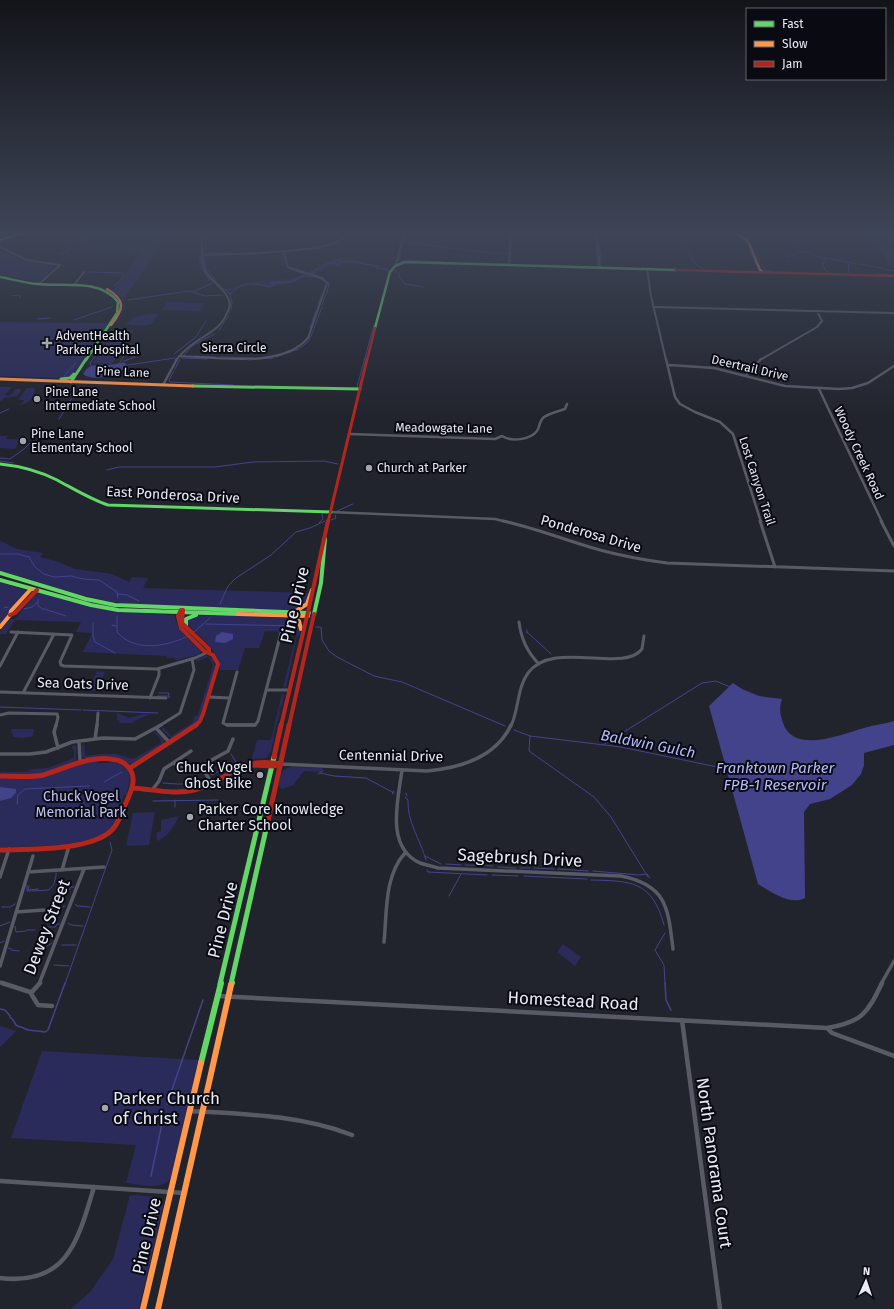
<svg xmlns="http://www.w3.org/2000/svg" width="894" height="1309" font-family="'Fira Sans',sans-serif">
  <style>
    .green { fill: #2b2b5b }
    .water { fill: #43438c }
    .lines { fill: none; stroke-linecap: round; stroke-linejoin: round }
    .stream-far1 { stroke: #43438c; stroke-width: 1 }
    .stream { stroke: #43438c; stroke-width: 1.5 }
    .street-far4 { stroke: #585a66; stroke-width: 2 }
    .street-far3 { stroke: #585a66; stroke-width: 2.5 }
    .street-far2 { stroke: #585a66; stroke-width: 3 }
    .street-far1 { stroke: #585a66; stroke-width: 3.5 }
    .street { stroke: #585a66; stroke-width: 4.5 }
    .fast-far4 { stroke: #63d668; stroke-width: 2.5 }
    .fast-far3 { stroke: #63d668; stroke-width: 3 }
    .fast-far2 { stroke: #63d668; stroke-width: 4 }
    .fast-far1 { stroke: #63d668; stroke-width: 5 }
    .fast { stroke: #63d668; stroke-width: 6 }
    .slow-far3 { stroke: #ff974d; stroke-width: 2.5 }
    .slow-far2 { stroke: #ff974d; stroke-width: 3 }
    .slow-far1 { stroke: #ff974d; stroke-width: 4 }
    .slow { stroke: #ff974d; stroke-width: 6 }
    .jam-far3 { stroke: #b3261e; stroke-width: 2.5 }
    .jam-far2 { stroke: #b3261e; stroke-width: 3 }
    .jam-far1 { stroke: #b3261e; stroke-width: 4 }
    .jam { stroke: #b3261e; stroke-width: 5 }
    .poi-dot { fill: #a3a5af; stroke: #090a12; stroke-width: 1.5 }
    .labels { text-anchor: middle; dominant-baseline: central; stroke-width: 4; stroke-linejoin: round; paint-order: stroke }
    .far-poi-label { font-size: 12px; fill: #e8eaf5; stroke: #090a12; text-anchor: start }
    .far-street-label { font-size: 12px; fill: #e8eaf5; stroke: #090a12 }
    .street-label { font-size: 14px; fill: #e8eaf5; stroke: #090a12 }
    .poi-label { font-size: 14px; fill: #e8eaf5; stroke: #090a12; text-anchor: end }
    .park-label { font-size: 14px; fill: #bec3ef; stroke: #090a12 }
    .water-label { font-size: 15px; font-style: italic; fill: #b5bbfd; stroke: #090a12 }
    .near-street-label { font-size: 17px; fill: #e8eaf5; stroke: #090a12 }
    .near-poi-label { font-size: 17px; fill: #e8eaf5; stroke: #090a12; text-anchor: start }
  </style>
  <rect width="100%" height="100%" fill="#22242d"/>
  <path class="green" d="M109 232H170L125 297H123C127 306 125 313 118 320 124 308 129 301 113 291L140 254 106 253 90 250 84 244 76 240Z
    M867 232H883L894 238V270Z
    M0 249 25 260 56 266 38 282 0 274Z
    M343 257 378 265 382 267 390 268 388 271 355 262 346 263 337 267 331 265 313 275 307 273 327 262Z
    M306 274 311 275 294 282 268 288 262 285 245 286 225 292 223 290 256 281 288 279Z
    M167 302 204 303 200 311 162 310Z
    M149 314H158L152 324 144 326 125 324 134 317Z
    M0 322 108 323 73 375 69 377 63 378 0 376Z
    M117 330H134L122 347 105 346Z
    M100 353 119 354 112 364 93 363Z
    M0 387H12L5 395 7 396 12 394 15 389H20L21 391 17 396 8 398 6 397 0 402Z
    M27 388H35C34 397 29 404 20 405L24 400H18Z
    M0 436H8L6 439H19L21 437H29L19 442 15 449 0 448Z
    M0 541 17 549 43 553 40 557 56 561 75 569 112 574 129 582 132 577 148 578 143 588 309 593C306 603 302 609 291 610L131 604C85 600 44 582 0 571Z
    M0 582 27 591 0 624Z
    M40 593 119 611 174 615 179 629 201 652 197 655 177 660 174 658H166L167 656 83 652 92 633 76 632 81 622 15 620 6 634H0C0 627 5 624 10 619H15L35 595Z
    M196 616H252L295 619 301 627 299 636H297L286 687 283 688 297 632 265 631 259 648H245L238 670H221L219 669C222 653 197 634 188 625L187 620Z
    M205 655 213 659 215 668 200 717 195 724 171 738 162 730 163 727 171 736 192 723 194 717 198 715 213 666 211 661 208 657 195 662 197 659Z
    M97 671 105 672 97 691 88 690Z
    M282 693 284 695 282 706 280 707 279 711 280 712 273 737 274 738 271 751 266 758 252 759 257 740H271Z
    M117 713 129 718 143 714H150L134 721 133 723H119L120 721 117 720Z
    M11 729H34L33 736 23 738 13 737Z
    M153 732 157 733 164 740V743L131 764 120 759 85 758 82 756V746L84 743 85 756 100 754H116L133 759 161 743C162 737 156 735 153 732Z
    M73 745 76 746V760L55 769 36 774H0L1 772H26L32 769 48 768 74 758V751L72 748Z
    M98 761V763H107L110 762C132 765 132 777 126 795H124C123 798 120 803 120 807 120 811 119 817 115 823 98 849 30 846 0 847V778L28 779 77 764Z
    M292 767 323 768 321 772 304 771 293 785 282 789 279 786C280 775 281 768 292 767Z
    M155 812 149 845 126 846 133 813Z
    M179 816C175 825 167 838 157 841L156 833 161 831V820Z
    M563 944 581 957 575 966 557 952Z
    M0 1026 16 1031 0 1047Z
    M42 1051 198 1060 171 1177C163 1192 140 1184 126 1183L136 1145 11 1138Z
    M134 1195 156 1197 160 1198 163 1206 139 1309H71L91 1291 113 1259 129 1199V1196Z"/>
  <path class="water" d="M119 363H125L128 366C118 374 94 383 83 374 91 359 105 368 119 363Z
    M222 632 233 634V639L225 643 215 642 216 636Z
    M733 683 742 689 759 696 782 699C779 708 780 714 783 723 794 755 842 734 864 728 874 725 884 724 894 721V745L864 753V765L861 774 852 785 830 799 810 804 804 812 805 898C790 906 770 891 758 884L709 706Z
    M0 787 16 789V793L11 798 0 801Z"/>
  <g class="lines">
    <path class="stream-far1" d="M91 232 94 234
      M98 232H103
      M195 232 197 235
      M200 232 206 244
      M439 232H446
      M462 232 490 236 498 235
      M576 232 582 234
      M593 232 595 239
      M597 232 599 238
      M679 232 694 263 703 269
      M736 232 747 237 752 243
      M769 232 799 245 815 256 858 264
      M878 232 894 240
      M351 234 353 232
      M404 235 405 232
      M404 236 399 260 445 262
      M85 237 89 236
      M77 238 80 239 95 235
      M599 239 601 262
      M179 240 189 232
      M595 241 597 257
      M403 242 490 253H508V260
      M746 242 751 252
      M337 244 349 236
      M331 246 335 244
      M753 246 760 261
      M320 248 329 246
      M205 252 206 245
      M206 253H228
      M281 253 283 264
      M508 253 509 248
      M751 253 753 257
      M200 254V265
      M256 254 279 252
      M59 255 68 251 70 246 68 244
      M245 255 254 254
      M204 256 206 268 216 281
      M787 257 794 255 797 252H807
      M597 258V267
      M754 258 755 262
      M825 259 823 265 825 270 830 273
      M287 261 285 252 295 251
      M848 262 849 273
      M329 263 342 258
      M761 263 765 270 771 271
      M861 264 894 271
      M284 265 291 270 305 274
      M200 266 210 281
      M393 270 399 273V277L405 284 423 287
      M88 272 123 273
      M308 273 319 276
      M311 273 326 264 335 263 338 266 339 262 344 261 378 266 376 268 388 270
      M876 274 894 275
      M306 276 314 277
      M321 276 329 283 327 293
      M217 283 230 294 232 302
      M114 285 118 283 124 275
      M193 292 212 283
      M230 294C245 280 251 283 270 287L273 285 270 283 291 282 305 275
      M12 296 19 295 20 298
      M128 300 189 291 205 296 222 295
      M322 305 326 294
      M318 306 321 296
      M231 309 232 303
      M229 313 230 311
      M37 319 50 318
      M74 320 112 307
      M310 328 316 311
      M314 328 322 307
      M219 330 229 315
      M309 340 314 329
      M300 348 309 341
      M174 354 196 337 206 321
      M184 355 192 346 214 334
      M195 356 216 357
      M220 357 253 358
      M276 357 299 349
      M182 358 207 359
      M248 360 273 358
      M119 364 125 354
      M122 364 124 361 135 357
      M128 365 175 358
      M91 366 90 363 98 353
      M175 369 180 359
      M174 371 169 380 170 382 233 385
      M66 374 76 363
      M64 377 65 375
      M357 387 374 325
      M69 394 74 397
      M47 410 52 406
      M0 413 9 409
      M59 419 79 387
      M0 458 10 459 24 449 30 443
      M0 461 13 463
      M107 470 119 467H215L253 462 324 461 338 464
      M337 511 353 504
      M331 520 336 518 335 515
      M319 523 323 519 322 514
      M0 554H18L29 557 35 567 44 574 54 577 71 576 83 579 99 580 117 592 118 598
      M118 594 127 595 139 601
      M38 602V606L41 608 66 616
      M220 604 228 586 236 578 271 555 296 532 310 528 325 521
      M4 608 8 607
      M24 609 32 607 38 602V599
      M117 616V632C134 652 165 647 186 637
      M93 623V636L95 642 115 653
      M206 624 297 626
      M112 625 116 626
      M316 627H321L322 640 329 651 337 657 374 676 402 682 505 726
      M527 630V633
      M194 632 210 618
      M527 632 551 654
      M159 693H169L168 697H170
      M158 696H167
      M0 707 81 710
      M83 710 158 713
      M514 730 530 736 621 747 727 769
      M530 736 529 751 594 797 611 817 648 877
      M603 745 702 683 716 681 730 687
      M226 768 236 762 231 754
      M207 770 212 775 225 768
      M320 773 334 776 366 778 394 793
      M318 774 323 771
      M104 782 122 772
      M163 783 177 784
      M178 784H185
      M186 784 197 783
      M406 793 407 796
      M393 794 392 793 394 791
      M405 797 408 800C407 822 420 839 426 860
      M175 800V807
      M153 801 218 800
      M17 804 18 795 25 789 89 786
      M425 856 441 864
      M446 864 461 865
      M465 865 493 866
      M498 867 516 868
      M520 868H530
      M534 868 554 869
      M558 869 588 871
      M427 870 428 872 487 875
      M593 871 639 875 647 874 650 878
      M56 873V875
      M492 875 518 876
      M524 876 587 879
      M591 880C632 881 652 881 664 925
      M54 883 56 876
      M27 885V891H31
      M29 886 28 890 38 889
      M57 890H69L71 887H74
      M32 891 49 890 54 884
      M449 896 461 874
      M75 904 77 906 90 907
      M2 907H10L15 904
      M53 908H61L65 906
      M68 923 71 925 83 926
      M0 926 10 922
      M15 926 16 932 26 931
      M46 927H55L57 924H60
      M27 930H35
      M665 933 655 950 664 965 665 984
      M0 943 4 941
      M62 945H76
      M38 946 46 947 52 943
      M8 948 11 949
      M11 950 19 951
      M54 965 69 966
      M65 984 112 850 110 842"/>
    <path class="stream" d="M665 983 666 1000 671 1010
      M0 1009 5 1010 10 1016
      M10 1017 12 1019
      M13 1020 16 1025 20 1027
      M21 1027 28 1030 37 1031
      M38 1031 45 1032 48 1030 65 983
      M167 1104 203 1000
      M151 1176 163 1119"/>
    <path class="street-far4" d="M596 232 600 268
      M0 247 27 260 60 265
      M202 255 261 253 318 248 339 241 350 232
      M396 264 404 232
      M509 265 511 235
      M647 269 651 296 666 360
      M39 284 60 265
      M74 285 84 272
      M655 307 894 313
      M179 356C215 357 282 369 308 338L327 283 321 278 288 267 283 251
      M176 360C180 355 184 351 189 347 203 335 220 331 227 313 230 308 231 303 228 298 223 287 210 281 205 270 198 256 207 246 197 232
      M760 360 817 327 822 321 817 311"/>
    <path class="street-far3" d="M666 359 675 397 680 404 695 412 720 422 733 434 761 522
      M669 365 714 368 785 386 839 389 852 388 868 383 894 366
      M745 376 761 359
      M163 385 177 359
      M819 389 882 522
      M350 434 495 439 502 436C511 442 530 440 537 431 540 427 539 421 544 417 550 413 559 411 565 409L567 404
      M331 512 495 519 507 522"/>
    <path class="street-far2" d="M503 521C536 528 567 541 600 550 622 556 644 560 667 563L894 571
      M760 521 775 567
      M881 521 894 546
      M519 622C521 639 527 652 539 664
      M11 632 72 635 60 662 61 665 64 666 157 669 195 658 208 652
      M0 666 18 632
      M237 672 223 723 227 725H255L258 721 281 633
      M267 690H288
      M0 692 166 698
      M23 693 54 634
      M209 697 229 698
      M150 698 159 675V669
      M0 715 9 713 57 714 58 717 56 726
      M97 726 98 713
      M159 726 180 713 194 670 192 659
      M511 726C519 709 517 688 528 673 553 639 623 674 642 649L644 636"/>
    <path class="street-far1" d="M56 725 54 732 58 748
      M227 725H255
      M156 728 170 743
      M95 739 97 725
      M79 741 80 761
      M0 754H30L46 752 72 742 103 738 135 739 161 725
      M174 763 179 767H199L228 751 233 739
      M281 764 427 771C460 768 496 757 511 725
      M201 766 211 782
      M402 770C398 800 385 847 420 863 426 865 432 866 438 868L621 876C667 885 668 908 673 949
      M153 789 159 781 164 769 191 751
      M62 870 69 846
      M28 872 104 867
      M0 877 9 849
      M16 912 44 910
      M384 942C387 913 384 876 405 853
      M0 966 33 856
      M0 982 5 984
      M39 984 84 869
      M881 984 894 961"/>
    <path class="street" d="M2 983 30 992 38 1005 52 1006
      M31 993 40 983
      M217 996 827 1028C862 1022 867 1014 882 983
      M682 1020 720 1309
      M827 1028 832 1033 894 1056
      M189 1111C244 1114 300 1115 352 1135
      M0 1181 184 1193
      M0 1278C67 1286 78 1241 94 1187"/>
    <path class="fast-far4" d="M0 240 25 232
      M0 277C12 279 24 283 37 284 62 287 101 278 118 302L117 313 86 360
      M375 328 390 272 395 266 405 262 676 270"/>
    <path class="fast-far3" d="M61 379 70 378 74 374
      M71 382 86 359
      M193 386 360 389
      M0 464C20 466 39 471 57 480 74 489 90 499 108 505L331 512"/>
    <path class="fast-far2" d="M0 573 86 599 115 605 309 613
      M0 580 91 605 118 610 238 614
      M314 614 321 583 325 539
      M186 626V619L196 615"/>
    <path class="fast-far1" d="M220 984 274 757
      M231 984 267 825"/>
    <path class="fast" d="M231 985 232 983
      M201 1063 221 983"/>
    <path class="slow-far3" d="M734 232 748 241 760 270 763 272
      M107 289C126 300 124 309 111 325"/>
    <path class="slow-far2" d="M0 379 193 386"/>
    <path class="slow-far1" d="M296 611 307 604 312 590
      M238 614 308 616
      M291 617 299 621 301 629
      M0 627 10 615 11 611 31 589"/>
    <path class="slow" d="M143 1309 201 1063
      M158 1309 231 985"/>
    <path class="jam-far3" d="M676 270 894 276
      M367 360 375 328"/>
    <path class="jam-far2" d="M328 522 367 359"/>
    <path class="jam-far1" d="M181 610 178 616 181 628 204 651 213 655 218 664 203 714 200 721 195 726
      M183 610 182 623 209 649V652
      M308 612 328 521
      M10 615 15 613 37 590
      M281 726 308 612
      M289 726 314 614"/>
    <path class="jam" d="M274 757 281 725
      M130 768 196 725
      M235 770 253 765 273 766 281 764
      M0 776C14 776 29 778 43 775 67 768 90 754 116 760 127 762 134 772 133 782 132 791 128 798 125 805 121 814 119 823 112 830 91 851 29 849 0 850
      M132 788C152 789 174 795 194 790 231 780 238 756 281 764
      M267 825 289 725"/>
  </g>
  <linearGradient id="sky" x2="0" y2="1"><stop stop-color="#131419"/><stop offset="0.56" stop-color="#3e4557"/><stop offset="1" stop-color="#3e4557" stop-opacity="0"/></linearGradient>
  <rect width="894" height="415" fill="url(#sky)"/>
  <g class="poi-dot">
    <path d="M45 337h4v4h4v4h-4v4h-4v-4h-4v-4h4z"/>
    <circle cx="37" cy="399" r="4"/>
    <circle cx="23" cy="441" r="4"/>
    <circle cx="369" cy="468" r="4"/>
    <circle cx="260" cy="775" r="4"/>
    <circle cx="190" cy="817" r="4"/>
    <circle cx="105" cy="1108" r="4"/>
  </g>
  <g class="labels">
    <g class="far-poi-label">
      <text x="56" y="336">AdventHealth<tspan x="56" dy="14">Parker Hospital</tspan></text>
      <text x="45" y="392">Pine Lane<tspan x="45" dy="14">Intermediate School</tspan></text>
      <text x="31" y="434">Pine Lane<tspan x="31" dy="14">Elementary School</tspan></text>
      <text x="377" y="468">Church at Parker</text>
    </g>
    <g class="far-street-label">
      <text x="234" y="348">Sierra Circle</text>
      <text transform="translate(750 368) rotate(13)">Deertrail Drive</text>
      <text transform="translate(123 372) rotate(2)">Pine Lane</text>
      <text transform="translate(444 428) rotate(1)">Meadowgate Lane</text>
      <text transform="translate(859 453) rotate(65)">Woody Creek Road</text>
      <text transform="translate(757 481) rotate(72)">Lost Canyon Trail</text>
    </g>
    <g class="street-label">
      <text transform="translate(173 495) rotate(3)">East Ponderosa Drive</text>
      <text transform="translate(591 534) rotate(16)">Ponderosa Drive</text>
      <text transform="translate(83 684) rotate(2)">Sea Oats Drive</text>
      <text transform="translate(391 756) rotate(1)">Centennial Drive</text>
    </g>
    <g class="poi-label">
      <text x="252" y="767">Chuck Vogel<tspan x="252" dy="16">Ghost Bike</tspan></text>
      <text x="198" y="809" text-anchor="start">Parker Core Knowledge<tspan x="198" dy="16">Charter School</tspan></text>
    </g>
    <g class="park-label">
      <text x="81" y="796">Chuck Vogel<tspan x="81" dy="16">Memorial Park</tspan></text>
    </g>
    <g class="water-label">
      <text transform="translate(648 744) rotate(11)">Baldwin Gulch</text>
      <text x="775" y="768">Franktown Parker<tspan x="775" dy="17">FPB-1 Reservoir</tspan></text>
    </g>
    <g class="near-street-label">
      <text transform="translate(295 605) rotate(-77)">Pine Drive</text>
      <text transform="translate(520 858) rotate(3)">Sagebrush Drive</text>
      <text transform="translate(223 920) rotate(-76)">Pine Drive</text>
      <text transform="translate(47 927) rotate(-69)">Dewey Street</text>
      <text transform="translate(573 1001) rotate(3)">Homestead Road</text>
      <text transform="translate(714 1163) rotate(82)">North Panorama Court</text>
      <text transform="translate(147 1236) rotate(-77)">Pine Drive</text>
    </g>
    <g class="near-poi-label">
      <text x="113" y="1098">Parker Church<tspan x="113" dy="20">of Christ</tspan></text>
    </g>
  </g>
  <rect x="746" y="8" width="140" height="72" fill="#090a12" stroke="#62646d"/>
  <rect x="754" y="21" width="20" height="6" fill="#63d668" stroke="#62646d"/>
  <text x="782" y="28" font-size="12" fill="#e8eaf5">Fast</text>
  <rect x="754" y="41" width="20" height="6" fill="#ff974d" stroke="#62646d"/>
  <text x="782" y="48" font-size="12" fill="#e8eaf5">Slow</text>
  <rect x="754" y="61" width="20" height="6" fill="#b3261e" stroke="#62646d"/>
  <text x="782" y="68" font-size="12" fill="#e8eaf5">Jam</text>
  <g transform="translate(866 1281) rotate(3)" stroke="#090a12" stroke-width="3" paint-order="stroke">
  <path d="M0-3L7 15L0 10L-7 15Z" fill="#e8eaf5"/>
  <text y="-6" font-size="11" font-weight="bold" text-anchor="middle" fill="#e8eaf5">N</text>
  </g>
</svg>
